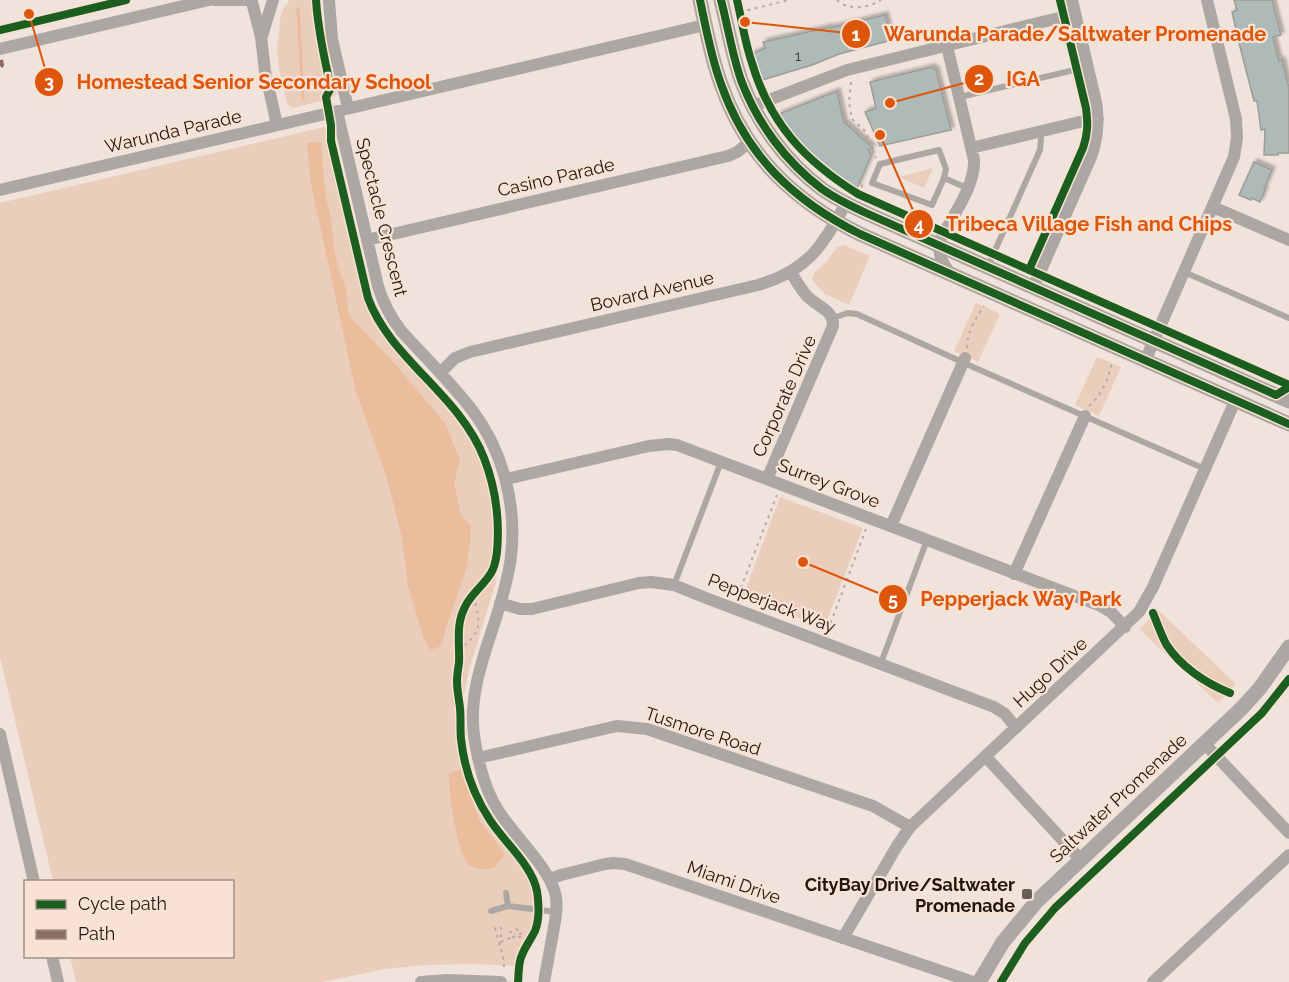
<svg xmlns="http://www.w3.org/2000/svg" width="1289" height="982" font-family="Raleway,sans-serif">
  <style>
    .green { fill: #eacebb }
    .water { fill: #ebbd9d }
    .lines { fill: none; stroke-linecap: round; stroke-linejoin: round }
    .stream { stroke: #ebbd9d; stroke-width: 3 }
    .building { fill: #adbab7; stroke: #9d9c98; stroke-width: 1.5; filter: url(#shadow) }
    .path { stroke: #b3aca8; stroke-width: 2; stroke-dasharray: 3 4.5; stroke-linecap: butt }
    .service { stroke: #ada7a3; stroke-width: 6 }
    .minor { stroke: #ada7a3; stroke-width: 12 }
    .tertiary { stroke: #ada7a3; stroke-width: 15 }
    .quiet { stroke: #8d6e63; stroke-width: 6; stroke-dasharray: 12 6; stroke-linecap: butt }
    .cycleway-casing { stroke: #f8e2d3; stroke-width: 11 }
    .cycleway { stroke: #1b5e20; stroke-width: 8 }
    .poi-dot { fill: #685e58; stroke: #f8e2d3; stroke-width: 2 }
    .labels { text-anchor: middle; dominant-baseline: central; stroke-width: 4.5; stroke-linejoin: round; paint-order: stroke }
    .number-label { font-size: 15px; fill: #42403b }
    .street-label { font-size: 18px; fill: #1f1712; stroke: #f8e2d3 }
    .poi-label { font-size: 18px; font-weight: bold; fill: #1f1712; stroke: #f8e2d3; text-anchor: end }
    .leader { fill: none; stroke: #de560c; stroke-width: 2 }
    .callout-dot { fill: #de560c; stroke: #f8e2d3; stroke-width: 2 }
    .mark-label { font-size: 18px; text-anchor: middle; font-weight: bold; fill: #fff }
    .callout-label { font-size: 20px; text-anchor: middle; font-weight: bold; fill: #de560c; stroke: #f8e2d3; stroke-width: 4.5; stroke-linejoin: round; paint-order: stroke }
  </style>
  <defs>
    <filter id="shadow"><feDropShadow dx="3" dy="-3" stdDeviation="1.5" flood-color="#0004"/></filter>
  </defs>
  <rect width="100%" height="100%" fill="#f0e3db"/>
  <path class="green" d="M289 0H320L323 31 337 92 333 98 293 108 287 104 279 68 277 50 281 13Z
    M324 127 329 130 328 138 359 271C363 286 366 301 373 314 389 347 426 378 449 406 475 437 496 482 496 523 497 537 494 551 493 564L497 569 496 582 469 670 463 698 458 706 460 746 466 774 471 788 485 817 530 876C538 893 540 915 532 931 527 943 520 953 518 966L474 964 427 965 385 969 322 982H76L70 957 232 956V882L53 881 0 657V203Z
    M933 168 924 188 899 177Z
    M844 245 870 256 849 305 825 294 812 280 814 273 827 261 837 247Z
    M976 303 1000 314 978 362 954 351Z
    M1097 357 1121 367 1099 416 1075 405Z
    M780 497 863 528 824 628 743 596Z
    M1157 609 1236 684 1218 703 1140 630Z"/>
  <path class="water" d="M321 142 325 192 331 219 334 248 338 266 346 289 349 316 389 357 445 423 460 460 454 483 461 515 471 526 470 542 466 570 446 627 441 646 431 650 424 640 408 586 402 538 386 475 356 392 311 184 307 143Z
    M460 769 480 821 505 854 494 868C486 870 474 870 467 863 457 851 448 790 449 774Z"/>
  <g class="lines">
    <path class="stream" d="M298 9 303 99"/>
  </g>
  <path class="building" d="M1234 0H1272L1281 35 1273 37 1279 61 1282 60 1288 85H1289V153H1278V155H1264L1265 129 1261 130 1257 101H1254L1238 39 1232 12 1237 10Z
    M885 15 892 40 839 54 812 65 762 80 752 54 765 48 763 42 830 27V28Z
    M932 67 936 70 951 130 880 146 865 112 876 108 870 82Z
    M837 91 844 122 873 148 868 149 871 156 857 188 841 181 789 131 779 114Z
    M1254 162 1272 170 1264 189 1265 190 1260 202 1252 198 1251 200 1239 195Z"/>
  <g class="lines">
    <path class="path" d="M837 0C848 11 869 8 881 0
      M740 12 789 0
      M851 82 849 103 852 119 866 132 876 158
      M858 194 864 182
      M967 348C967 331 975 320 984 306
      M1089 406C1103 393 1108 380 1112 362
      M738 595 777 495
      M828 630 866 529
      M458 650C483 633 481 623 473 595
      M504 967 503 957 495 928H501V942L510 938V932L516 929 522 933 513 937H532"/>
    <path class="service" d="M960 97 1087 67
      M939 150 946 169 944 178 932 205 872 183 880 164Z
      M944 178 967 188
      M988 266 1040 150 1041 139 1040 132
      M1184 272 1289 318
      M833 318 848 313 857 314 973 367 1205 469
      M674 585 721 462
      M881 663 927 540
      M506 893 508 906
      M491 911 508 906 556 912"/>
    <path class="minor" d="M214 0H247
      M329 0 332 39 348 108
      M252 2 261 37 265 71 277 125
      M262 36 273 0
      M947 46 974 160C975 181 961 203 951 221 944 234 937 238 940 254 941 262 947 268 951 275
      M0 49 209 0
      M753 106 847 70 1075 14
      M337 111 378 286C383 303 391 318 402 332 426 358 451 383 472 410 503 451 517 505 511 556 509 577 502 598 496 618 483 658 467 699 475 742 479 766 485 790 498 810 513 835 552 870 556 897 558 909 555 921 553 933 550 949 547 966 544 982
      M971 148 1088 120 1098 119
      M0 190 705 25
      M1213 207 1289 240
      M367 240 728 156 737 152 750 142
      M1033 288 1091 157C1098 138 1099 121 1096 102L1072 0
      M1145 361 1234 157 1237 138 1236 119 1207 0
      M440 373 455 358 470 352 758 285C807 271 823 246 846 203
      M506 479 649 446 669 444 677 445 1101 606 1111 612 1125 627
      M767 479 833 326C834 310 818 307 808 297 801 290 796 281 791 272
      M891 526 965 358
      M1014 574 1085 416
      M500 603 520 609H532L639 583 651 582 674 585 706 598 994 707 1005 714 1016 728
      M0 734 34 882
      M1204 743 1289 833
      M986 757 1081 860
      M478 758 617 726 647 729 873 806 910 827
      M550 879 561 875 605 864 613 863 625 864 973 982
      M843 938 897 846 910 827 1139 612 1153 587 1235 401
      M52 956 58 982
      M421 982 447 980 501 982
      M1153 982 1289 855"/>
    <path class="tertiary" d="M700 0C706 28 711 57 721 84 746 156 794 201 860 234L1289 424
      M721 0C728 27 732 54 741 80 757 123 786 162 822 189 836 199 851 206 866 213L1289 401
      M979 982 1003 942 1037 901 1242 708 1260 688 1289 647"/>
    <path class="quiet" d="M0 60 1 65 0 66"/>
    <g class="cycleway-casing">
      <path id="cycleway" d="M316 0C318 30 324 58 331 88L326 97 331 125V141L368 298C391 360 459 394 484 458 496 489 500 519 497 552 496 559 495 567 491 573 484 585 472 593 466 605 455 624 460 643 459 663 458 669 457 675 457 681 457 690 459 699 460 708 461 718 460 729 461 739 464 767 474 796 490 820 504 842 532 865 537 891 539 904 540 918 535 931 531 939 525 947 522 955 518 963 519 973 518 982
        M700 0C706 28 711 57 721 84 746 156 794 201 860 234L1289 424
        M721 0C728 27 732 54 741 80 757 123 786 162 822 189 836 199 851 206 866 213L1276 395 1289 387
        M737 0C742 21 745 43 752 63 770 124 805 161 858 194L1289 385
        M0 30 126 0
        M1029 270 1083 148C1088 134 1088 123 1086 108L1060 0
        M1153 613C1157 623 1161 634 1166 644 1180 666 1205 683 1230 693
        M1001 982 1025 943 1055 908 1262 713 1289 679"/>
    </g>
    <use href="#cycleway" class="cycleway"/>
  </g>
  <rect class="poi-dot" x="1021" y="888" width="12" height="12" rx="3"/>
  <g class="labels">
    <g class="number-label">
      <text x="798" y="56">1</text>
    </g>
    <g class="street-label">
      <text transform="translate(173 131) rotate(-13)">Warunda Parade</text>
      <text transform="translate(556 177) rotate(-13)">Casino Parade</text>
      <text transform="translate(382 217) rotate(76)">Spectacle Crescent</text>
      <text transform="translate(652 291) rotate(-13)">Bovard Avenue</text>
      <text transform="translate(784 396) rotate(-66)">Corporate Drive</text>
      <text transform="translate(829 483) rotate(21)">Surrey Grove</text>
      <text transform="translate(772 603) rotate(21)">Pepperjack Way</text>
      <text transform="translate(1050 672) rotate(-43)">Hugo Drive</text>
      <text transform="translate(703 731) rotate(18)">Tusmore Road</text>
      <text transform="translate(1118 798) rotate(-43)">Saltwater Promenade</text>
      <text transform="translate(734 882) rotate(19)">Miami Drive</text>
    </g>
    <g class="poi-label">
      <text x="1015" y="884">CityBay Drive/Saltwater<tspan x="1015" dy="21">Promenade</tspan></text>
    </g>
  </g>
  <path class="leader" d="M745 22L856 34M890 103L979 79M29 14L49 82M880 135L919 224M803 562L893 599"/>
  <g class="callout-dot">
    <circle cx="745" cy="22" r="6"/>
    <circle cx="890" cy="103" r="6"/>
    <circle cx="29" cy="14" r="6"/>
    <circle cx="880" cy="135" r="6"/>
    <circle cx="803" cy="562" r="6"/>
    <circle cx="856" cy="34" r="15"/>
    <circle cx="979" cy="79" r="15"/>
    <circle cx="49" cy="82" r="15"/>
    <circle cx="919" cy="224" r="15"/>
    <circle cx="893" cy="599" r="15"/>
  </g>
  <g class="mark-label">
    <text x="856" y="41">1</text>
    <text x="979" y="85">2</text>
    <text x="49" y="88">3</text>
    <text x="919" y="231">4</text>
    <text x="893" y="606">5</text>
  </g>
  <g class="callout-label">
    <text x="1075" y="41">Warunda Parade/Saltwater Promenade</text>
    <text x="1023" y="86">IGA</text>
    <text x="254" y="89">Homestead Senior Secondary School</text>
    <text x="1089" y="231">Tribeca Village Fish and Chips</text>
    <text x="1021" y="606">Pepperjack Way Park</text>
  </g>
  <rect x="24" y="880" width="210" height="78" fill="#f8e2d3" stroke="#a19186" stroke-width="1.5"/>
  <rect x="36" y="900" width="30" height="9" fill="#1b5e20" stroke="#a19186" stroke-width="1.5"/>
  <text x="78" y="910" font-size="18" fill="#1f1712">Cycle path</text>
  <rect x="36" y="930" width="30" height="9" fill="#8d6e63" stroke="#a19186" stroke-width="1.5"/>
  <text x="78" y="940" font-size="18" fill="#1f1712">Path</text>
</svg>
